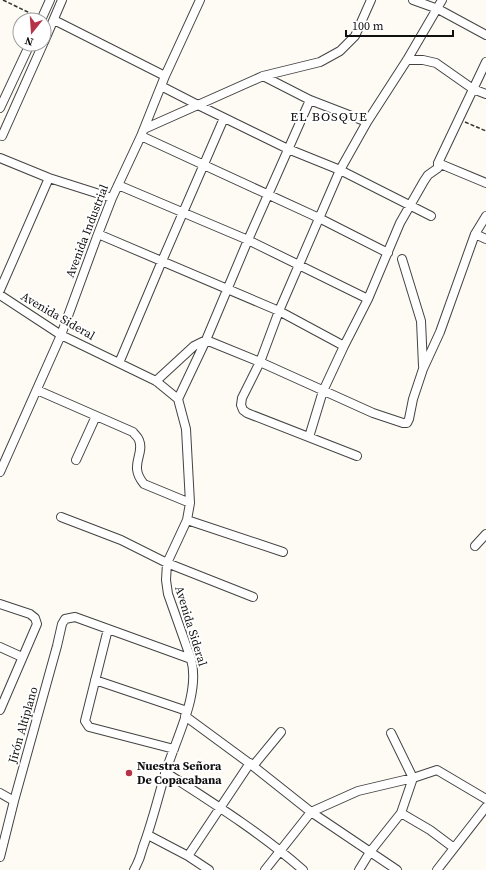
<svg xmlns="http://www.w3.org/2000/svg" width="486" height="870" font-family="'Source Serif 4',serif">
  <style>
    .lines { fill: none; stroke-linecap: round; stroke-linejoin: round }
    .minor-casing { stroke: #434343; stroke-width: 10 }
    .path { stroke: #323232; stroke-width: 1.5; stroke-dasharray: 4 2; stroke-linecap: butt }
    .minor { stroke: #fff; stroke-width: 8 }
    .poi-dot { fill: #b63247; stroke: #fff; stroke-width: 1.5 }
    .labels { text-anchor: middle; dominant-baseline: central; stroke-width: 4; stroke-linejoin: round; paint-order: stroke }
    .street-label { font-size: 12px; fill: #101010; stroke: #fff }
    .poi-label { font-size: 12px; font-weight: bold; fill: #101010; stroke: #fff; text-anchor: start }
    .neighbourhood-label { font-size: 13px; letter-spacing: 1px; fill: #101010; stroke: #fff }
  </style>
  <rect width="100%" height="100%" fill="#fefbf4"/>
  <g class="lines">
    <g class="minor-casing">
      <path id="minor" d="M413 0 438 9 486 35
        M41 20 50 0
        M54 20 165 76
        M44 42 62 0
        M407 60H423L436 63 473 89 486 94
        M263 76 310 100 367 122
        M161 86 198 105 288 149 340 170 431 216
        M0 108 30 44
        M144 129 263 76 320 62 340 51 355 36 371 0
        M2 136 43 44
        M141 136 319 218 388 253
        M0 158 49 178 112 198
        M438 163 486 183
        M118 185 248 240 368 299
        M98 234 279 311 344 346
        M475 234 486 239
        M402 259 421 321 423 366
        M0 290 49 178
        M0 295 61 335 156 381 178 399 186 429 190 503 187 520 167 563 166 580 168 594 191 659C201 694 175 740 165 774 158 798 152 823 143 847 141 855 138 863 134 870
        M119 363 162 261 224 118
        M156 381 194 346 206 340 260 362 373 413 403 423H407L409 419 413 399 423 369 440 332 475 234 486 216
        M37 390 133 432C135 435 138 437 139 440 145 455 128 465 144 484L190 503
        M178 399 206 340 248 240 310 100
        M309 437 323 391 344 346 368 299 400 223 424 181 428 175 438 168V163L486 62
        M357 456 247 413 243 410 241 405 242 398 260 362 279 311 340 170 367 122 407 60 442 0
        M76 460 96 416
        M0 472 61 335 98 234 112 198 141 136 165 76 200 0
        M61 517 121 540 167 563 253 597
        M187 520 283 552
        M475 546 486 534
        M0 604 30 614 35 618 37 624 0 710
        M108 629 85 721 89 727 174 749
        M0 647 22 657
        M95 680 187 711
        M185 716 253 766 311 812 397 870
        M253 766 281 732
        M165 772C213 803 261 833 303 870
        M0 793 14 801
        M401 813 430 830 454 848
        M148 835 188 856 209 870
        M188 856 250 763
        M0 857 14 801 57 646 62 624 65 619 75 617 191 659
        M265 870 311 812 358 791 413 778 437 770 486 799
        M359 870 370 852 401 813 413 778 391 733
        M437 870 486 807"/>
    </g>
    <path class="path" d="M3 0 34 15
      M465 122 486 131"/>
    <use href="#minor" class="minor"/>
  </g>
  <circle class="poi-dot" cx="129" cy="773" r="4"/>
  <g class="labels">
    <g class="street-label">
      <text transform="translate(87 231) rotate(-69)">Avenida Industrial</text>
      <text transform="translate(58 316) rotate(30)">Avenida Sideral</text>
      <text transform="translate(191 626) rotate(73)">Avenida Sideral</text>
      <text transform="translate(23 725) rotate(-74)">Jirón Altiplano</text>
    </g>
    <g class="poi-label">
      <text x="137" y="766">Nuestra Señora<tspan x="137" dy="14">De Copacabana</tspan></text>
    </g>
    <g class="neighbourhood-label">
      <text x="329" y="116">EL BOSQUE</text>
    </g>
  </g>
  <g transform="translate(32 32) rotate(197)"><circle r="19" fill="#ffffff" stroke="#9f9f9f"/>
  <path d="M0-3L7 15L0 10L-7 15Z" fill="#b63247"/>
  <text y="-6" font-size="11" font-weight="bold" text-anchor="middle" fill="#101010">N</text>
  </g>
  <path d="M346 30v6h107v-6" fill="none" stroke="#101010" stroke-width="2"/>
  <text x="352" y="30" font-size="12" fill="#101010" stroke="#ffffff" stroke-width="3" paint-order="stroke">100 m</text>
</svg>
